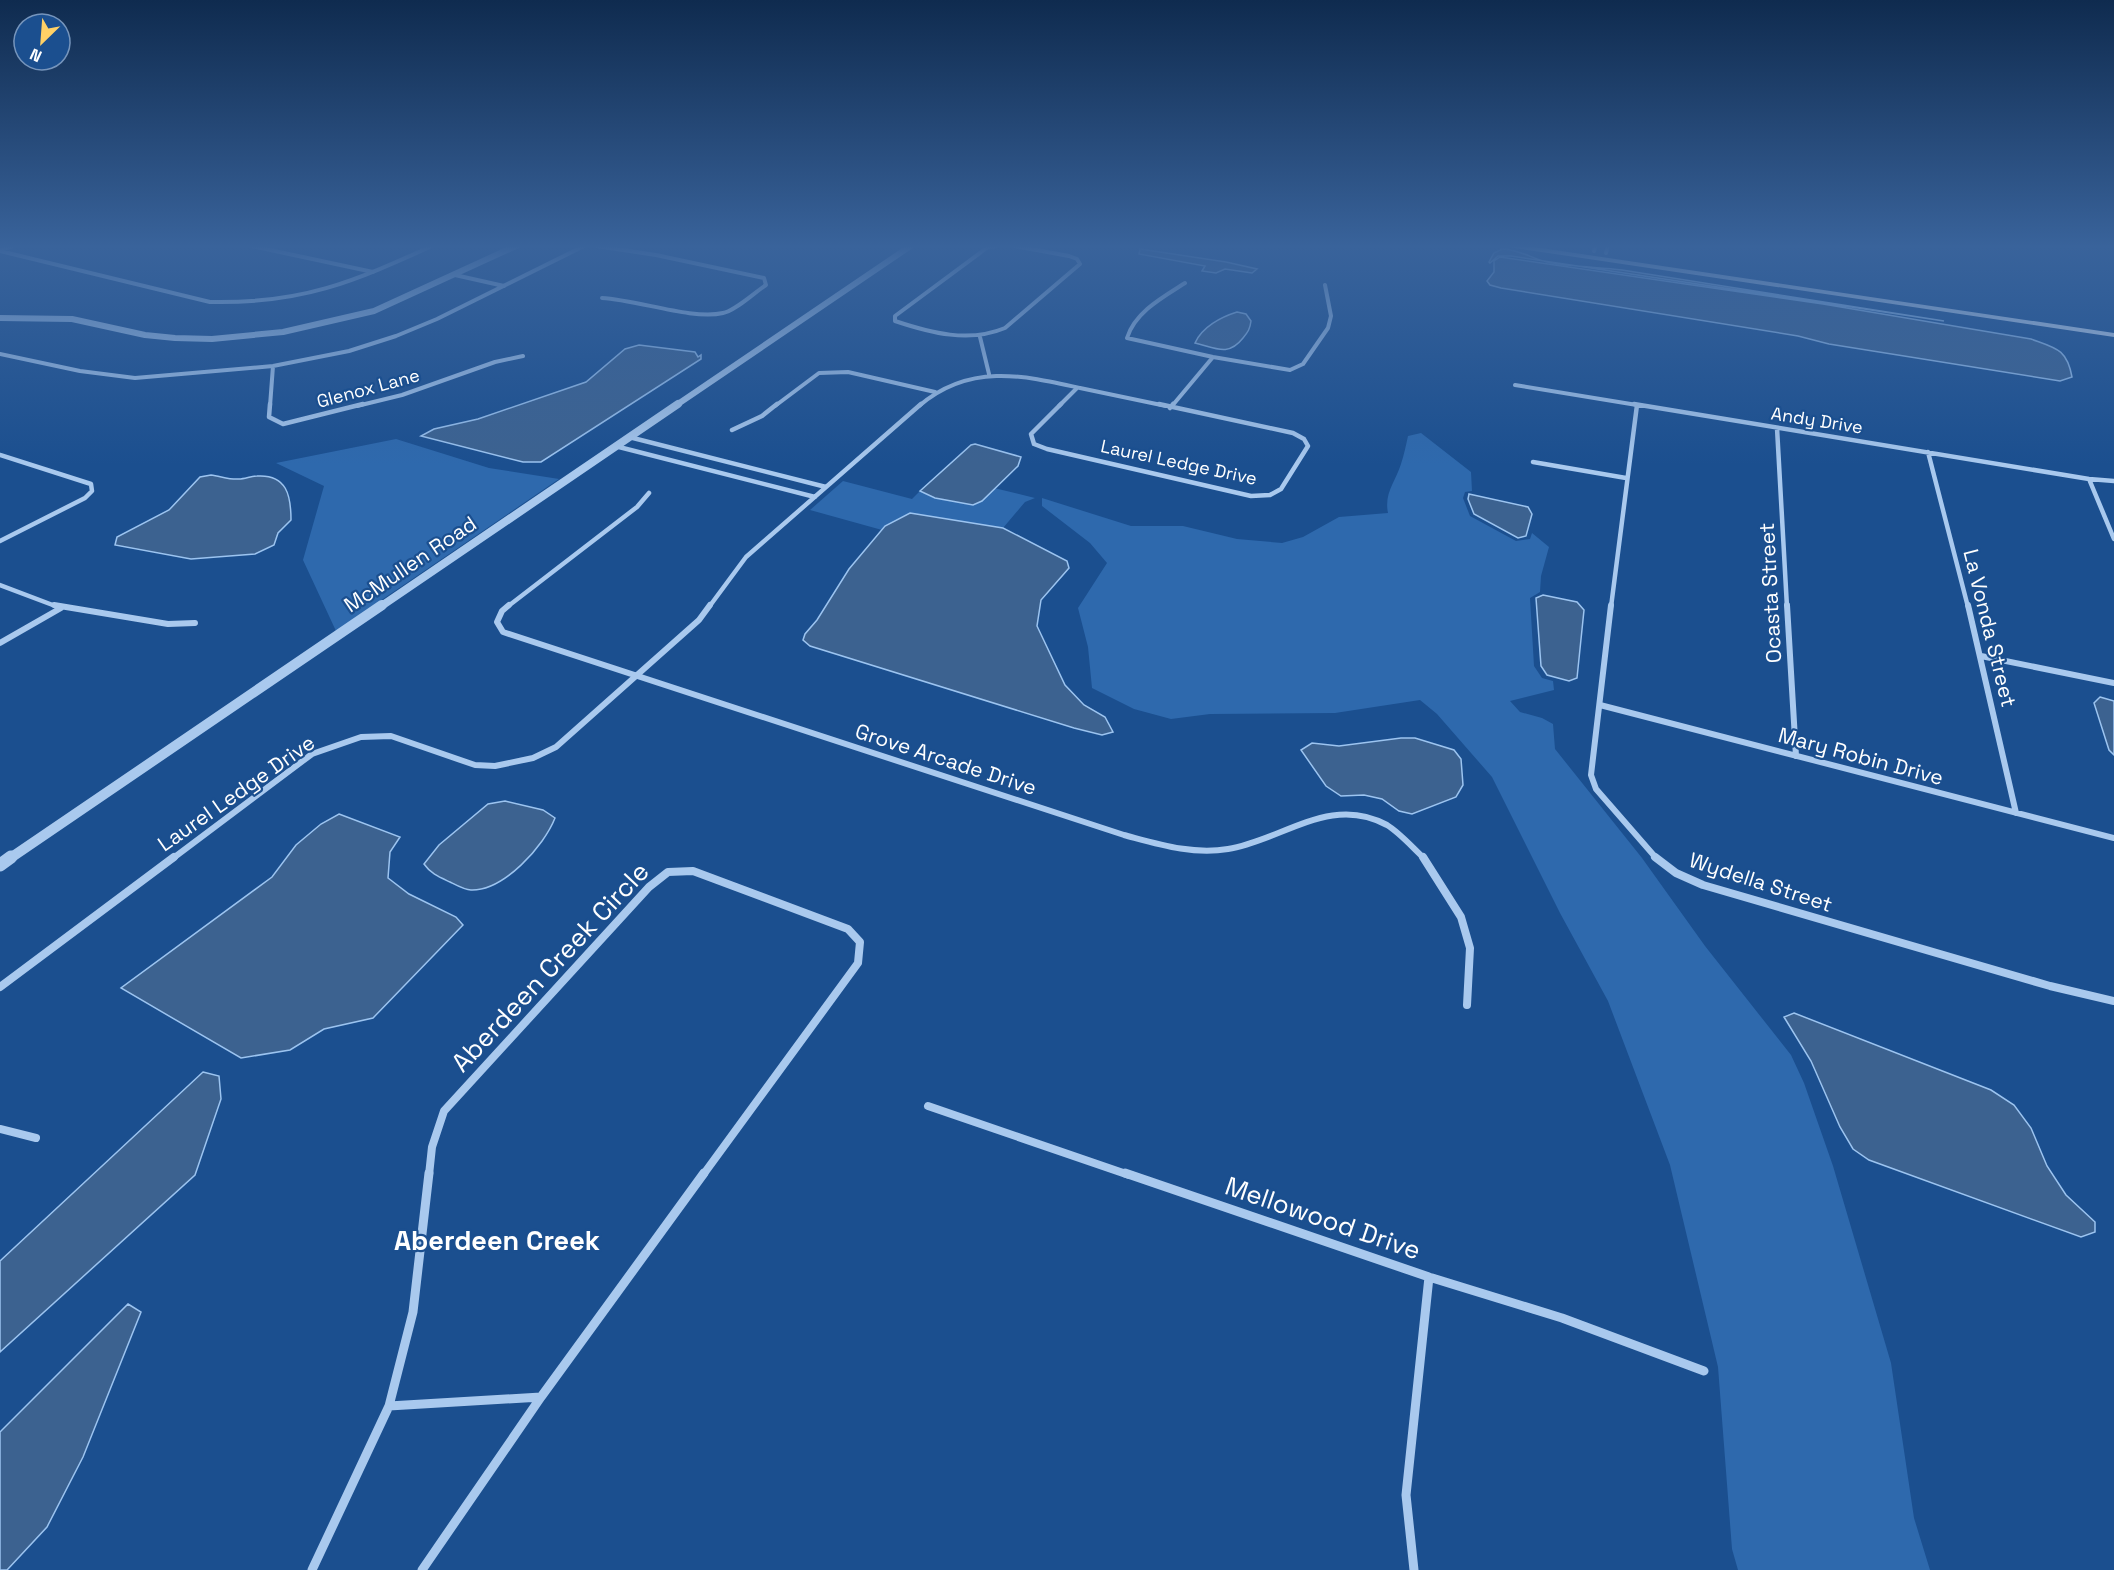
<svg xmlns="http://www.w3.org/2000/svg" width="2114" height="1570" font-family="'Space Grotesk',sans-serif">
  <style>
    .green { fill: #2e69ad }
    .water { fill: #3c6290; stroke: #9cc4f0; stroke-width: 1.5 }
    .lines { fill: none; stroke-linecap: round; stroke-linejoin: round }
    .minor-far4 { stroke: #a9c9ee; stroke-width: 4 }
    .minor-far3 { stroke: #a9c9ee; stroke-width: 4.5 }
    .minor-far2 { stroke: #a9c9ee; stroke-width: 6 }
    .minor-far1 { stroke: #a9c9ee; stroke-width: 8 }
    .minor { stroke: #a9c9ee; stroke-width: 9 }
    .tertiary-far3 { stroke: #a9c9ee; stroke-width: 6 }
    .tertiary-far2 { stroke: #a9c9ee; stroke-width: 8 }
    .tertiary-far1 { stroke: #a9c9ee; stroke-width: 10 }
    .tertiary { stroke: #a9c9ee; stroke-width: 13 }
    .secondary { fill: #d6e6fa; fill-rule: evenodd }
    .labels { text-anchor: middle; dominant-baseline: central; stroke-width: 4.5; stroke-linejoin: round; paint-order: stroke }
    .far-street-label { font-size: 18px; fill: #fff; stroke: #1b4f8f }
    .street-label { font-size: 21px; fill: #fff; stroke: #1b4f8f }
    .near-street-label { font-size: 26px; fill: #fff; stroke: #1b4f8f }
    .near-neighbourhood-label { font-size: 27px; font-weight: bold; fill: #fff; stroke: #1b4f8f }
  </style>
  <rect width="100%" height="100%" fill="#1b4f8f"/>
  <path class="green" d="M1421 433 1471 472 1472 491 1465 492 1463 498 1470 516 1516 541 1530 539 1532 533 1549 547 1541 576 1540 592 1530 598 1534 666 1542 678 1553 681 1554 690 1510 701 1520 712 1542 718 1553 724 1555 749 1642 858 1705 946 1791 1055 1804 1083 1833 1166 1891 1363 1914 1518 1930 1570H1738L1732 1549 1718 1367 1670 1165 1608 1001 1560 913 1492 777 1437 714 1420 700 1335 713 1210 714 1171 719 1134 709 1092 688 1088 647 1078 608 1107 563 1090 543 1042 506V498L1131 526H1183L1237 539 1282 543 1303 537 1339 517 1388 513C1384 493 1395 483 1401 464 1404 455 1406 445 1408 436Z
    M396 439 489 468 559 479 336 631 303 560 324 486 276 463Z
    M843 481 912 499 920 491 935 498 982 501 994 488 1035 498 1025 502 1003 528 970 523 885 526 882 530 810 510Z"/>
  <path class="water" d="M1140 249 1226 262 1257 269 1252 273 1225 269 1216 273 1202 271 1205 266 1139 254Z
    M1502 249C1518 249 1531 258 1547 262 1572 267 1597 267 1622 270L1944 321 1511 256H1498L1490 263 1489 262 1494 253Z
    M1500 257 1823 304 2031 339C2056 348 2067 349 2072 377L2060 381 1829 344 1798 336 1501 288 1490 285 1487 281 1494 272V261Z
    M1237 312 1246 314 1251 321C1250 329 1248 332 1243 338 1228 357 1216 348 1195 343 1202 327 1221 317 1237 312Z
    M639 345 695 352 698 357 701 355V359L541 462H523L421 436 434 429 478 419 586 382 625 349Z
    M975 444 1021 457 1018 466 982 501 973 505 935 498 920 491 971 445Z
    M211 475C220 476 230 480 239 479 245 479 251 476 257 476 287 474 291 496 291 520L278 533 274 545 255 554 191 559 115 545 117 537 169 510 200 477Z
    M1469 494 1528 507 1532 514 1526 536 1518 538 1474 514 1468 499Z
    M910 513 1003 528 1067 561 1069 568 1041 600 1037 626 1065 685 1084 705 1105 717 1113 732 1102 735 1074 728 810 646 803 640 805 634 817 620 849 569 885 526Z
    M1543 595 1577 602 1584 610 1577 678 1569 681 1547 675 1541 666 1536 598Z
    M2100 697 2114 701V755L2109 750 2094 703Z
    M1401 738H1415L1454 750 1461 759 1463 785 1456 797 1412 814 1399 811 1382 799 1364 795 1341 796 1326 786 1301 750 1312 743 1339 746Z
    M505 801 543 810 555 818C544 846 504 891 471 890 465 890 456 885 450 882 439 877 431 874 424 864L439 845 488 804Z
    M339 814 400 837 390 852 388 878 409 894 456 917 463 925 373 1018 324 1029 290 1050 241 1058 121 988 272 877 296 845 321 824Z
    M1794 1013 1991 1090 2014 1105 2031 1128 2047 1166 2066 1195 2095 1222V1232L2081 1237 1869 1160 1853 1149 1840 1127 1811 1061 1784 1017Z
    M203 1072 219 1076 221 1099 195 1175 0 1352V1261Z
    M128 1304 141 1312 83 1457 47 1527 7 1570H0V1432Z"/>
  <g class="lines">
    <path class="minor-far4" d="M247 245 373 272
      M590 245 656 255 764 278 766 285C755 292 735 311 723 313 692 320 638 300 602 298
      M1004 245 988 247 895 316V321C931 333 969 343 1005 328L1080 264 1077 259 1069 256 1009 245
      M0 250 16 245
      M0 251 210 302C302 304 353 282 434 245
      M1594 251 1596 245
      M1606 253 1608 245
      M455 275 504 286
      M1185 283C1163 297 1135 312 1127 338L1213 357 1290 370 1303 364 1328 328 1331 316 1325 285
      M980 337 989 374
      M0 354 80 371 135 378 273 366 349 351 396 336 437 319 586 245
      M1515 385 1643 406
      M270 406 273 366
      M357 406 402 395 495 362 523 356
      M775 406 819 373 848 372 935 392
      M919 406C969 363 1022 375 1080 388 1109 394 1137 400 1166 406
      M1059 406 1077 388
      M1172 406 1213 357"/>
    <path class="minor-far3" d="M270 404 269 417 283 424 363 404
      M1061 404 1031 434 1034 444 1047 449 1251 496 1270 495 1281 489 1308 446 1304 439 1293 433 1159 404
      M1634 404 2089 479 2114 481
      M1170 408 1173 404
      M1777 428 1787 607
      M732 430 762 416 777 404
      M629 437 826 487
      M615 446 815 497
      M1928 452 1968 607
      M0 455 91 484 92 491 85 498 0 541
      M1533 462 1626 478
      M2089 479 2114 539
      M0 585 58 607
      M507 607 637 507 649 493
      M709 607 746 557 921 404
      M1611 607 1637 405"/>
    <path class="minor-far2" d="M54 605 168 624 195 623
      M509 605 502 611 497 622 503 632 1124 835C1158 844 1192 855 1228 849 1283 840 1330 794 1387 825 1400 833 1413 848 1425 859
      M1611 605 1591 775 1596 789 1657 859
      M1787 605 1796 756
      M1968 605 2016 813
      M0 643 61 608
      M1981 656 2114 683
      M1600 705 2114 838
      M172 859 312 754 361 737 391 736 475 765 495 766 533 758 556 747 699 620 710 605"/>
    <path class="minor-far1" d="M1423 857 1461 917 1470 948 1467 1005
      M1655 857 1676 873 1703 885 2050 986 2114 1001
      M0 987 174 857
      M928 1106 1129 1175
      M0 1129 36 1138
      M429 1175 432 1147 444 1111 649 887 668 872 693 871 848 929 860 942 858 963 703 1175"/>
    <path class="minor" d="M1125 1173 1429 1277 1562 1318 1704 1371
      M389 1406 541 1397
      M312 1570 389 1406 413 1312 429 1173
      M422 1570 541 1397 704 1173
      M1414 1570 1406 1495 1429 1277"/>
    <path class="tertiary-far3" d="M0 318 72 319 145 335 175 338 212 339 283 332 374 311 518 245
      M675 406 912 245"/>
    <path class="tertiary-far2" d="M380 607 678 404"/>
    <path class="tertiary-far1" d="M9 859 382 605"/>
    <path class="tertiary" d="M0 865 11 857"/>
    <path class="secondary" d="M1505 245H1521L2114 333V337L1508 247Z"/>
  </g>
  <linearGradient id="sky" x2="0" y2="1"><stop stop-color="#0f2b4f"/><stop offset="0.53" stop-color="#39639b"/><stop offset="1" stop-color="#39639b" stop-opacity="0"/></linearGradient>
  <rect width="2114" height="465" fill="url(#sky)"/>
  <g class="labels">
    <g class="far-street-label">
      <text transform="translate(368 388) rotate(-15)">Glenox Lane</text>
      <text transform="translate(1817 420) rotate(9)">Andy Drive</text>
      <text transform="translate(1179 462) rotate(12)">Laurel Ledge Drive</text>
    </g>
    <g class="street-label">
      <text transform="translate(410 564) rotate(-34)">McMullen Road</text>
      <text transform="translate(1770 593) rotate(-93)">Ocasta Street</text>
      <text transform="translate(1990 628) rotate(76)">La Vonda Street</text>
      <text transform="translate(1861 756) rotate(15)">Mary Robin Drive</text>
      <text transform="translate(946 759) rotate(18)">Grove Arcade Drive</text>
      <text transform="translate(236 793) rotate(-35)">Laurel Ledge Drive</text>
      <text transform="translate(1761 882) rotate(18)">Wydella Street</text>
    </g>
    <g class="near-street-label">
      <text transform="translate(550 967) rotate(-47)">Aberdeen Creek Circle</text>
      <text transform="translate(1323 1218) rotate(19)">Mellowood Drive</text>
    </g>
    <g class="near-neighbourhood-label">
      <text x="497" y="1240">Aberdeen Creek</text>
    </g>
  </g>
  <g transform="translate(42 42) rotate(205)"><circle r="28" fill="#1b4f8f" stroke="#7695bc" stroke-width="1.5"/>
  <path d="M0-4.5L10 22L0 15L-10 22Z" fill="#ffd166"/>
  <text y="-9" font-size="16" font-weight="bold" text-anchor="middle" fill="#ffffff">N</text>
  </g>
</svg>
